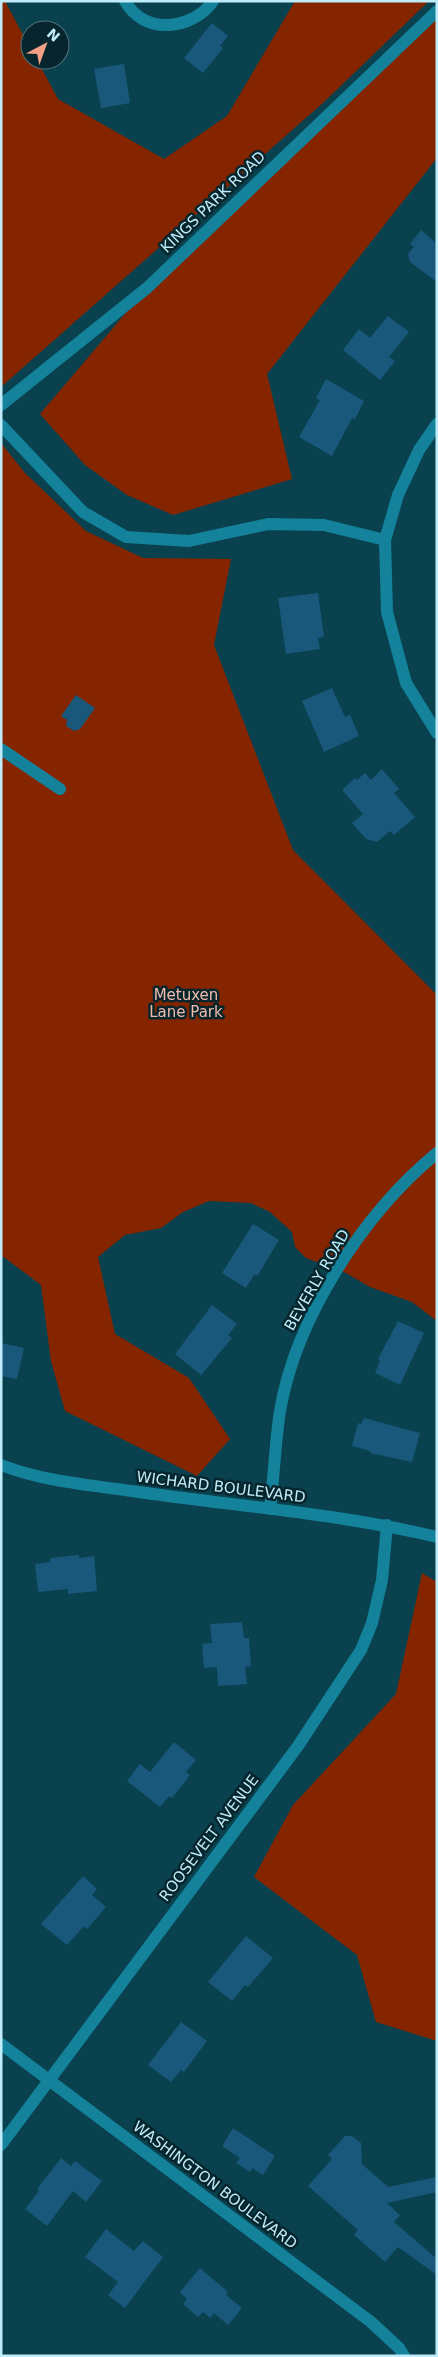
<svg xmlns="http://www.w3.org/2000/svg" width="438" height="2357" viewBox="0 0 438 2357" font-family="'DejaVu Sans',sans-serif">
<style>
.green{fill:#852500}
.building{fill:#19587b}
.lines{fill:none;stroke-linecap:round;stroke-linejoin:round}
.lane{stroke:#14829b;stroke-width:12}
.street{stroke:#14829b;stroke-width:12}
.secondary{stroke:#14829b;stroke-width:12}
.labels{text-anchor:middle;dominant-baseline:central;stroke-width:5;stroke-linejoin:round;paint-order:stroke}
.street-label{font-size:15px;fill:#c0ecf9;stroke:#06252d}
.park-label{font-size:15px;fill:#f2bcab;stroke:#06252d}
</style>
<rect width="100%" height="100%" fill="#09414e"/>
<!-- green -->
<path class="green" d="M 1,1 L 5,1 L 30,48 L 30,60 L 37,60 L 58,99 L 164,159 L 227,116 L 295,1 L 429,1 L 324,102 L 1,387 Z
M 437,11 L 437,158 L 267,374 L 292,479 L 173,515 L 127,495 L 85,465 L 40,414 L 147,288 Z
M 1,443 L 25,473 L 86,531 L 143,558 L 231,559 L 214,645 L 293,850 L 437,995 L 437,1321 L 412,1302 L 370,1287 L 346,1273 L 306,1258 L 295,1247 L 292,1232 L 270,1212 L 251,1203 L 209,1201 L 183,1212 L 161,1228 L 125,1235 L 98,1257 L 115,1334 L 189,1378 L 230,1439 L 197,1476 L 65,1411 L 51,1361 L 41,1285 L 1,1255 Z
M 422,1573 L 437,1582 L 437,2041 L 376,2022 L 357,1955 L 254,1877 L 293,1805 L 396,1694 Z"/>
<!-- building -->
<path class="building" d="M 212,23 L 228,36 L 220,46 L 223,48 L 203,73 L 184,58 Z
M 124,64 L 130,103 L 101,108 L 94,69 Z
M 421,230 L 437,244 L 437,282 L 410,262 L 408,254 L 414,247 L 410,244 Z
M 388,316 L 409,332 L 389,357 L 395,361 L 380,380 L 343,350 L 359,329 L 370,338 Z
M 326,379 L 364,401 L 355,419 L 352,418 L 332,456 L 299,437 L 320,400 L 316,398 Z
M 318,593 L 324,637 L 318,638 L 320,649 L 286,654 L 278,598 Z
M 332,688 L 345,717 L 350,715 L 359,736 L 324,752 L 302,701 Z
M 76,695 L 95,708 L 80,729 L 74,731 L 66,726 L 67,720 L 61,716 Z
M 382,769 L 399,789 L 394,793 L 415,817 L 394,835 L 390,831 L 377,842 L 366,839 L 352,823 L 363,814 L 342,790 L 355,778 L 357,780 L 365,773 L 371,780 Z
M 253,1224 L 279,1240 L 258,1275 L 254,1275 L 246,1288 L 222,1273 Z
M 212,1305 L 237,1324 L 228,1335 L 232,1338 L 201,1375 L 175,1354 Z
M 398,1321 L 424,1333 L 400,1385 L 375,1373 L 380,1361 L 378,1359 Z
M 1,1343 L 24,1348 L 17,1379 L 1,1376 Z
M 364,1418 L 420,1433 L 412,1462 L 370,1453 L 370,1451 L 352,1446 L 358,1423 L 361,1424 Z
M 79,1555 L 79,1558 L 94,1556 L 97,1591 L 68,1594 L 68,1589 L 38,1592 L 35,1564 L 50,1562 L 50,1558 Z
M 242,1622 L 244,1638 L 249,1638 L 251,1666 L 245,1667 L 247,1684 L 218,1686 L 217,1667 L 204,1668 L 202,1644 L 212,1643 L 210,1624 Z
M 174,1742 L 196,1760 L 186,1772 L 190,1775 L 172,1798 L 169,1796 L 160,1807 L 127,1781 L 140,1764 L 150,1772 Z
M 83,1876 L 97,1889 L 92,1895 L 106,1907 L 87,1929 L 84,1926 L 67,1945 L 41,1924 Z
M 246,1936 L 273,1958 L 248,1987 L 245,1985 L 232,2001 L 208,1982 Z
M 181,2022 L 207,2041 L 184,2072 L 181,2070 L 171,2082 L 148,2065 Z
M 233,2128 L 275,2156 L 263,2175 L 252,2168 L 250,2172 L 236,2163 L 240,2158 L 222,2146 Z
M 345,2136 L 352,2136 L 361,2143 L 362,2164 L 388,2187 L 437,2177 L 437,2192 L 387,2203 L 400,2215 L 394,2222 L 437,2259 L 437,2275 L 398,2247 L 385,2262 L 354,2235 L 358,2230 L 308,2186 L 332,2159 L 328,2155 Z
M 61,2158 L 71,2166 L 75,2161 L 102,2181 L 86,2202 L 73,2191 L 47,2226 L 25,2209 L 39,2191 L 37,2189 Z
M 106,2229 L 134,2251 L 143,2241 L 163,2257 L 125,2308 L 108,2295 L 118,2282 L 85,2257 Z
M 200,2268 L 228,2292 L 226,2295 L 242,2308 L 228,2325 L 214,2313 L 210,2318 L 203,2312 L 198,2317 L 183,2304 L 187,2299 L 180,2292 Z"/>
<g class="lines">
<!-- lane -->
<path class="lane" d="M 125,1 C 144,36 193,30 213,1"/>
<!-- street -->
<path class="street" d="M 437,424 L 419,450 L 398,495 L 385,540 L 387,612 L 406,683 L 437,733
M 1,425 L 83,512 L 126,537 L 189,541 L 268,524 L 324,525 L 385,540
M 1,749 L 60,789
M 1,1465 C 42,1481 88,1485 132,1491 C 233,1506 337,1513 437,1537
M 270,1509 C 274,1477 275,1443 280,1411 C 296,1317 364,1213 437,1153
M 1,2044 L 371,2322 L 399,2348 L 404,2356
M 1,2145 L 298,1746 L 361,1650 L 372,1623 L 382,1580 L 387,1525"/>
<!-- secondary -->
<path class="secondary" d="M 1,405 L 147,288 L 437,11"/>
</g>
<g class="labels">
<!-- street labels -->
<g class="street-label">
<text transform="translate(213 202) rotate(-44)">KINGS PARK ROAD</text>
<text transform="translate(317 1280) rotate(-60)">BEVERLY ROAD</text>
<text transform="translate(221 1487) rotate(7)">WICHARD BOULEVARD</text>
<text transform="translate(209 1838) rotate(-53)">ROOSEVELT AVENUE</text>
<text transform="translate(215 2185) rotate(37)">WASHINGTON BOULEVARD</text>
</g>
<!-- park labels -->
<g class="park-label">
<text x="186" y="995">Metuxen<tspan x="186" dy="17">Lane Park</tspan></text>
</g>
</g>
<!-- border -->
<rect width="438" height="2357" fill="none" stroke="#c0ecf9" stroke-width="5"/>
<!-- north arrow -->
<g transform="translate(45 45) rotate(41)"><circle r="24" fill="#06252d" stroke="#50757f"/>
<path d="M0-4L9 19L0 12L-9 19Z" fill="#f39f85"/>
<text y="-8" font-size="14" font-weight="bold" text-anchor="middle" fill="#c0ecf9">N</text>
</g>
</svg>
